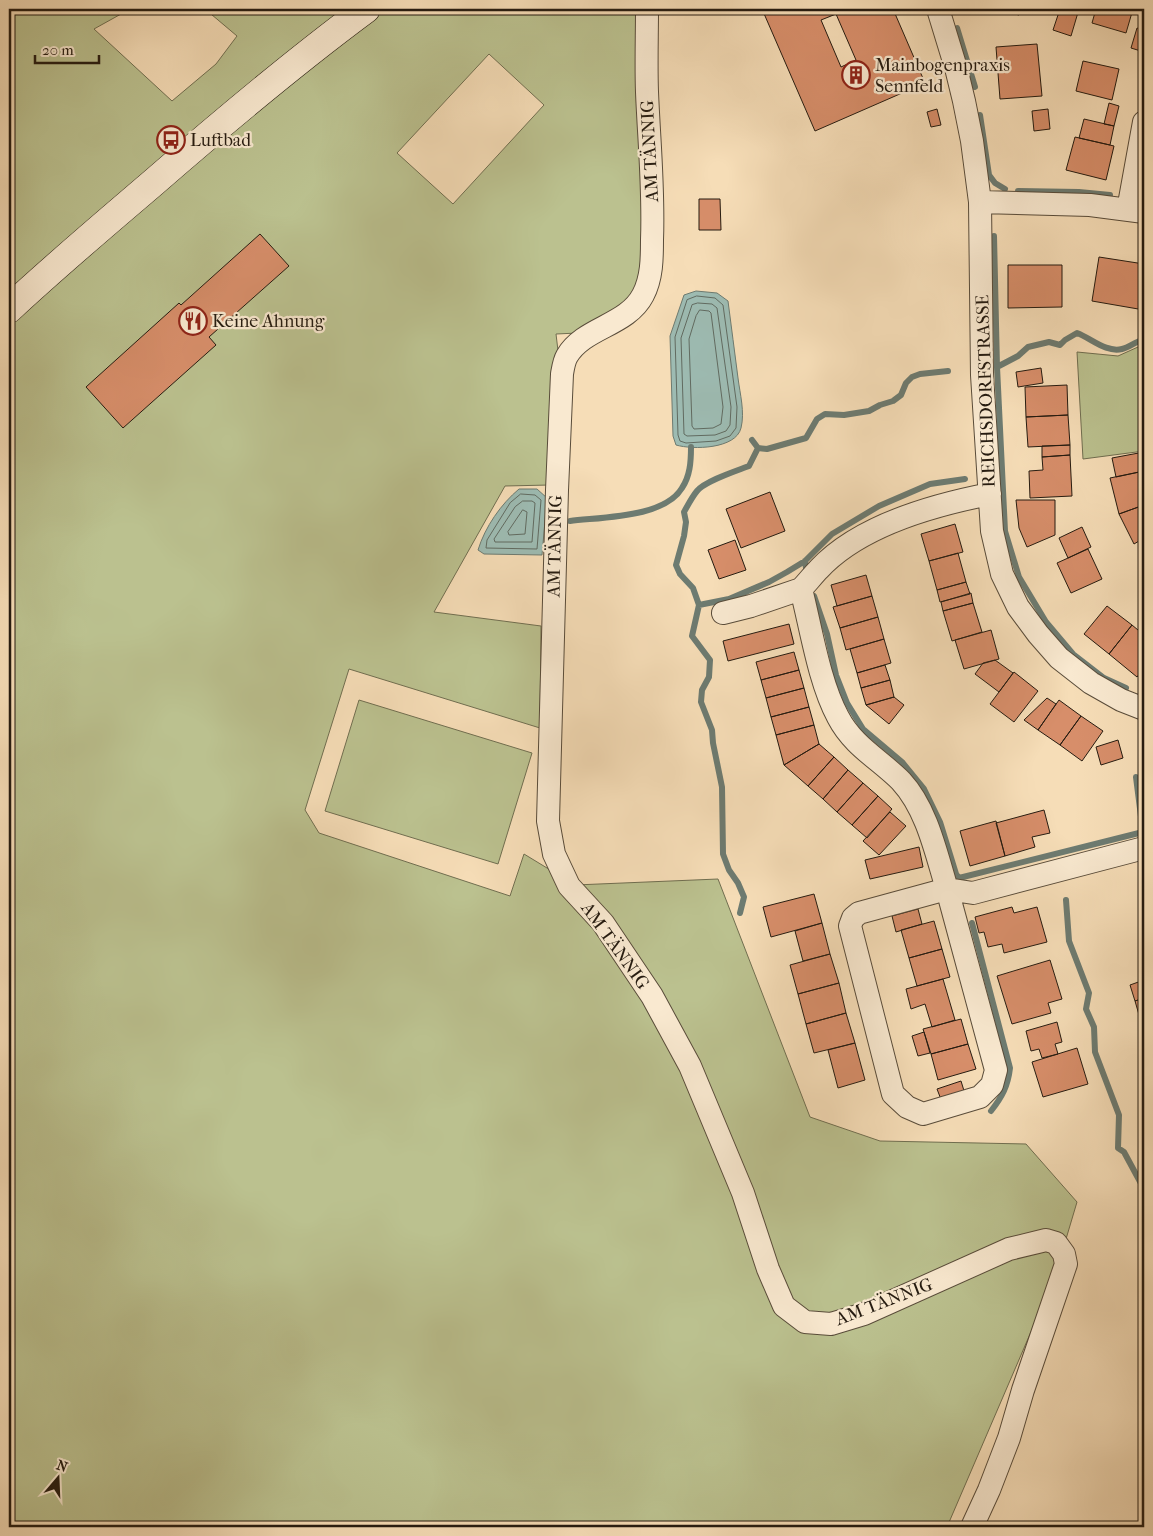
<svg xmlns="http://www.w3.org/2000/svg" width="1153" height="1536" viewBox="0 0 1153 1536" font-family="'IM FELL French Canon',serif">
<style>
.green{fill:#bbc18f;stroke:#706e50;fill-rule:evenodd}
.water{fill:#9dbbb2;stroke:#6d7b71}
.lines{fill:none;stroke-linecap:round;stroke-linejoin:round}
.shore{stroke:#616b61;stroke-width:1}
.stream{stroke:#6d7b71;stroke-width:6}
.building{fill:#d78e6a;stroke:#251b10;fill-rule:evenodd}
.minor-casing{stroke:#594c3a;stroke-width:24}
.secondary-casing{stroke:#251b10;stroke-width:29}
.minor{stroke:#f9e9d0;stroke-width:22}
.secondary{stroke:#f9e9d0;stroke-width:28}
.labels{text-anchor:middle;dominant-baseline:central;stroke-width:4.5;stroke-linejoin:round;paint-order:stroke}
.poi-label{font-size:18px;fill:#251b10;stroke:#f9e9d0;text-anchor:start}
.street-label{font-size:18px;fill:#251b10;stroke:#f9e9d0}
</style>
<rect width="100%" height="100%" fill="#f6ddb7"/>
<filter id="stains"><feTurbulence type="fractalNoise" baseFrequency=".004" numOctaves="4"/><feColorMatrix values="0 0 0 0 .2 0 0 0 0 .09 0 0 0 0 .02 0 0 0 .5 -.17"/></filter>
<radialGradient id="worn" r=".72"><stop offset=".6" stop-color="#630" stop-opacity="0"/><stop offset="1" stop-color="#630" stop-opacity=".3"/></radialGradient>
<!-- green -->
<path class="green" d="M 9,9 L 130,9 L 94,29 L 172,101 L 216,64 L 237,36 L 205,9 L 644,9 L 644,267 L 633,296 L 621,308 L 578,333 L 556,334 L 559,359 L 550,485 L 505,486 L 434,612 L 541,626 L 540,728 L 349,669 L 305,810 L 319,833 L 510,896 L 524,854 L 575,885 L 718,879 L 810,1117 L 880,1141 L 1026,1144 L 1077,1202 L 1055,1276 L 947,1527 L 9,1527 ZM 489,54 L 544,105 L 453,204 L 397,153 Z
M 1138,347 L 1144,347 L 1144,451 L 1083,459 L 1077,352 L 1118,356 Z
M 359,700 L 532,753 L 498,864 L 325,811 Z"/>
<!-- water -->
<path class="water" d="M 696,291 L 717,293 L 728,301 C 731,327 735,352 738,378 C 740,394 745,412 741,428 C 736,449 693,450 676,445 L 673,436 L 670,336 L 684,295 Z
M 519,489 L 537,489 L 547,498 L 542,555 L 484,554 L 478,550 C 485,527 501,504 519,489 Z"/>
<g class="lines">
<!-- shore -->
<path class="shore" d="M 697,296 L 715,298 L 723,305 L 737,407 L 736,428 L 730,436 L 716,441 L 686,443 L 680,441 L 678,435 L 675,337 L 687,300 Z
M 698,303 L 712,304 L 717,308 L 731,407 L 730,425 L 726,431 L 715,435 L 687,436 L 684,434 L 681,338 L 692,305 Z
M 700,310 L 709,311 L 711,313 L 723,407 L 721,424 L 713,428 L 694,429 L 692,426 L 689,339 L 696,316 Z
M 521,494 L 535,495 L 541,500 L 537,549 L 486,548 L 487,540 L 510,503 Z
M 523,501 L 532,501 L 535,503 L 532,542 L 495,542 L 494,539 L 515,507 Z
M 523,510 L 527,512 L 525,534 L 509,535 L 508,532 Z"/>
<!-- stream -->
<path class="stream" d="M 957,28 L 975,87
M 980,115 L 989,175 L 995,183 L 1005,189
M 1018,191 L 1079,192 L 1110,195
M 994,236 L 997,367 L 1005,531 L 1019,577 L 1046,622 L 1073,654 L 1104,678 L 1126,688
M 997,367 L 1018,356 L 1028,347 L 1049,342 L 1060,345 L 1065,340 L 1077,333 C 1091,338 1106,353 1122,349 C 1130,347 1136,341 1144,340
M 752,440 L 758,448
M 758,448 L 767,449 L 806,438 L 817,419 L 825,414 L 844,415 L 869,411 L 880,405 L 893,401 L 901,395 L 906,383 L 912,377 L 920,374 L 948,371
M 570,521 C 601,517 664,518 682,488 C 690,476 691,462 691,447
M 805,561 L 807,575
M 814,596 L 827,634 L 836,675 L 847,703 L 863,729 L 902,762 L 924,789 L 940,822 L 956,874 L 959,878 L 1143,832 L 1136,777
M 699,605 L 729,599 L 769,582 L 787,572 L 805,561 L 832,534 L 879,506 L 930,484 L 965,479
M 1066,900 L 1069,941 L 1089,993 L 1086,1009 L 1094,1027 L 1095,1052 L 1119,1115 L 1118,1148 L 1124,1152 L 1144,1189
M 740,913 L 744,897 L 738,883 L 729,870 L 723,854 L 722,787 L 713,743 L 712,730 L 701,702 L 702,690 L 709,677 L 710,660 L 692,636 L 699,605 L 693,588 L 680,574 L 676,565 L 684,536 L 686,522 L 684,512 C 688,505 692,497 697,491 C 705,481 736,471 749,466 L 758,448
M 972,923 L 1010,1068 C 1008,1086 1002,1097 991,1111"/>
</g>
<!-- building -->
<path class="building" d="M 762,9 L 893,9 L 925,83 L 815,131 ZM 836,14 L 856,60 L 841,67 L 821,20 Z
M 995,9 L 1020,9 L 1019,15 Z
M 1060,9 L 1079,9 L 1071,36 L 1053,30 Z
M 1096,9 L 1133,9 L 1126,33 L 1092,23 Z
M 1137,28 L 1144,30 L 1144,52 L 1131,48 Z
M 1037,44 L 1042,96 L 1000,99 L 996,47 Z
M 1083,61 L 1119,69 L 1112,100 L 1076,91 Z
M 1109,103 L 1119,106 L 1114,126 L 1104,124 Z
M 937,109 L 941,125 L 931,127 L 927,112 Z
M 1048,109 L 1050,129 L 1034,131 L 1032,111 Z
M 1084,119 L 1114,126 L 1110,145 L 1079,138 Z
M 1075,137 L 1114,146 L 1106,180 L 1066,170 Z
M 699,199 L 720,199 L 721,230 L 699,230 Z
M 260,234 L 289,266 L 209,337 L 216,345 L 123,428 L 86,387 L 179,303 L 181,305 Z
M 1099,257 L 1144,264 L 1144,310 L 1092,301 Z
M 1008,265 L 1062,265 L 1062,307 L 1008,308 Z
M 1041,368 L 1043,383 L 1018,387 L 1016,372 Z
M 1067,385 L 1068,415 L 1026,417 L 1025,387 Z
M 1068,415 L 1070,445 L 1028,447 L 1026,417 Z
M 1070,445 L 1070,455 L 1042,457 L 1042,446 Z
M 1144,452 L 1144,471 L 1116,477 L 1112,458 Z
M 1070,455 L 1072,496 L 1030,498 L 1029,471 L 1043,470 L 1042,457 Z
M 1144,471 L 1144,505 L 1119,514 L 1110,478 Z
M 770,492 L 785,531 L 741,548 L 726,509 Z
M 1016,500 L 1055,500 L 1055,535 L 1027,547 L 1019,528 Z
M 1144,505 L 1144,538 L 1134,544 L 1119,514 Z
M 955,524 L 963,552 L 929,561 L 921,534 Z
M 1082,527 L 1091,547 L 1068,558 L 1059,538 Z
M 735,540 L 746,570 L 719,579 L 708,550 Z
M 1088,549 L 1102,579 L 1071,593 L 1057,563 Z
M 958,553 L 966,582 L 937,590 L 929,561 Z
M 866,575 L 872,596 L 837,606 L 831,585 Z
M 966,582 L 970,594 L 940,602 L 937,590 Z
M 971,593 L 973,603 L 943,611 L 941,602 Z
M 872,596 L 878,617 L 840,628 L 833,607 Z
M 973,603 L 982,632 L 952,641 L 943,611 Z
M 1107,606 L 1132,625 L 1109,654 L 1084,634 Z
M 878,617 L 884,639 L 846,650 L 840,628 Z
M 789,624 L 794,644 L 728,661 L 723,641 Z
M 1132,625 L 1144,635 L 1144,668 L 1137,677 L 1109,654 Z
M 991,630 L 999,659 L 964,669 L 955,640 Z
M 884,639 L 891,663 L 857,673 L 850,649 Z
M 794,652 L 799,670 L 761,680 L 756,662 Z
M 995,660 L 1013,673 L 999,692 L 975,674 L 983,663 Z
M 885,665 L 890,680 L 861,688 L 857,673 Z
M 799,670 L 804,688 L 766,698 L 761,680 Z
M 1014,672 L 1038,691 L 1014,722 L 990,704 Z
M 890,680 L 894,697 L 866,705 L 861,688 Z
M 804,688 L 809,707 L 771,717 L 766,698 Z
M 894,697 L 904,705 L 889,724 L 866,705 Z
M 1047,698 L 1056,704 L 1038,730 L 1024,720 Z
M 1059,700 L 1081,716 L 1060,745 L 1038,730 Z
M 809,707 L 814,725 L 776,735 L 771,717 Z
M 1081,716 L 1103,731 L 1082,761 L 1060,745 Z
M 814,725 L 819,744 L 784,765 L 776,735 Z
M 1118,740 L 1123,758 L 1101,765 L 1096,747 Z
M 819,744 L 834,757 L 808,786 L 784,765 Z
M 834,757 L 848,770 L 823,799 L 808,786 Z
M 848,770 L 863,783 L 837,812 L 823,799 Z
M 863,783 L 878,796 L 852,825 L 837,812 Z
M 878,796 L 892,809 L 867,838 L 852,825 Z
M 1044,810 L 1050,833 L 1032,837 L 1035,847 L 1005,856 L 996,823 Z
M 890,812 L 906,826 L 879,855 L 863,841 Z
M 996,821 L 1005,856 L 970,866 L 960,831 Z
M 919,847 L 923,867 L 870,879 L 865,860 Z
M 814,894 L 822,923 L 771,937 L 763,907 Z
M 1012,907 L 1014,913 L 1037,907 L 1047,942 L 1004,953 L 1002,944 L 988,947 L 984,932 L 979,933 L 975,917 Z
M 918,909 L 922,924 L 896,932 L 892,916 Z
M 934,921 L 942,949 L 909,958 L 901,930 Z
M 822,923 L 830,954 L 803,961 L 795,931 Z
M 942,949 L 950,977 L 917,986 L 909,958 Z
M 830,954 L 839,983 L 798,994 L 790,965 Z
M 1050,960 L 1062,999 L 1048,1003 L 1051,1013 L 1012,1024 L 997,976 Z
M 943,979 L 955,1020 L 932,1027 L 925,1004 L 911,1009 L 906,989 Z
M 1144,980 L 1144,998 L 1135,1001 L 1130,985 Z
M 839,983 L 846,1013 L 806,1024 L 798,994 Z
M 1144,998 L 1144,1032 L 1135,1001 Z
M 846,1013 L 855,1043 L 814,1053 L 806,1024 Z
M 961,1019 L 968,1044 L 931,1054 L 923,1029 Z
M 1057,1022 L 1062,1042 L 1055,1044 L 1058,1054 L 1042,1058 L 1039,1049 L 1031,1051 L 1026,1031 Z
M 924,1032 L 930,1053 L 918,1056 L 912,1036 Z
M 855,1043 L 865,1080 L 838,1088 L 828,1050 Z
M 968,1044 L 976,1069 L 938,1080 L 931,1054 Z
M 1077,1048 L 1088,1084 L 1043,1097 L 1032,1062 Z
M 961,1081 L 965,1094 L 942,1102 L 937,1089 Z"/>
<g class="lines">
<defs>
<path id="minor" d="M 647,9 C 647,36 646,64 647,92 C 649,141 654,190 652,240 C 652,258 652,278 643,295 C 627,326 584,327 567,356 C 564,361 563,368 562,374 L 557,490 L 548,821 L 554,854 L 569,886 L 603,923 L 652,996 L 690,1066 L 743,1193 L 768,1269 L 784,1306 L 805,1322 L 831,1324 L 864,1314 L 1009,1249 L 1046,1240 L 1056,1243 L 1064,1254 L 1066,1264 L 1023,1390 L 1009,1438 L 989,1490 L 972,1527
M 938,9 L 956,68 L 964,101 L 972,141 L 980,202 L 982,375 L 992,531 L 1002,574 L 1018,607 L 1038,634 L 1059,658 L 1091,683 L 1121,700 L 1144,709
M 980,202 L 1090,205 L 1144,212
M 1128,210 L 1144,122
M 990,494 C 933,505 860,525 819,569 C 813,575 807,583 801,589 C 811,628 819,682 838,717 C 853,746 879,759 901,781 C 927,809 936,853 947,889 L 973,893 L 1144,848
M 723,613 L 751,606 L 801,589
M 947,889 L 996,1070 L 992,1085 L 980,1097 L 923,1114 L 907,1107 L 893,1094 L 850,926 L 853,918 L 859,913 Z"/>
<path id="secondary" d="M 9,309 C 56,265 105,224 154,182 C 223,122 293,63 366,9"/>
</defs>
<!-- minor casing -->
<use href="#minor" class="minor-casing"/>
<!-- secondary casing -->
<use href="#secondary" class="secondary-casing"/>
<!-- minor -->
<use href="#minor" class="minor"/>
<!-- secondary -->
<use href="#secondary" class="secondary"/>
</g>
<!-- icons -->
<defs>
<symbol id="building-ring" viewBox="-11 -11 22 22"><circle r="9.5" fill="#f9e9d0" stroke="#8f2418" stroke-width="1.5"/><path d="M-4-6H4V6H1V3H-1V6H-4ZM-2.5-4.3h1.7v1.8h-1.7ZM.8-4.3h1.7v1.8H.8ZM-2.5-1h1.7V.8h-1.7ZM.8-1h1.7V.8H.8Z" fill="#8f2418"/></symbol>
<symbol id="bus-ring" viewBox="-11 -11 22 22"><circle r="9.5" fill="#f9e9d0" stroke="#8f2418" stroke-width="1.5"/><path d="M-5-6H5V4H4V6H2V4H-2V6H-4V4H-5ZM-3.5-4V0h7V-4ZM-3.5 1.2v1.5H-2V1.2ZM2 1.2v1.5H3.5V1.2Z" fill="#8f2418"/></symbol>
<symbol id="restaurant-ring" viewBox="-11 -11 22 22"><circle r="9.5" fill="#f9e9d0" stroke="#8f2418" stroke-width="1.5"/><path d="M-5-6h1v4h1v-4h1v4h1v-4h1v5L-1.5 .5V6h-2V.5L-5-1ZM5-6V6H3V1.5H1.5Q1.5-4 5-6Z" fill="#8f2418"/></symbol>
</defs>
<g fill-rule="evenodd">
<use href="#building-ring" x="840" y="59" width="32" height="32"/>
<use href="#bus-ring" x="155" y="124" width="32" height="32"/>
<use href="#restaurant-ring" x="177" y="305" width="32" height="32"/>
</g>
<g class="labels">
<!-- poi labels -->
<g class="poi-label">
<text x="875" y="65">Mainbogenpraxis<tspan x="875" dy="21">Sennfeld</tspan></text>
<text x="190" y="140">Luftbad</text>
<text x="212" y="321">Keine Ahnung</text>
</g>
<!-- street labels -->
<g class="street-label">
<text transform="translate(650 151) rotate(-93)">AM TÄNNIG</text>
<text transform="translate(986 391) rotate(-92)">REICHSDORFSTRASSE</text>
<text transform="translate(555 546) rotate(-89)">AM TÄNNIG</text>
<text transform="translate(615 946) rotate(54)">AM TÄNNIG</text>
<text transform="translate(884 1302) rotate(-21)">AM TÄNNIG</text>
</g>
</g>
<!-- margin -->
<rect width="1153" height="1536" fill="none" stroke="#f6ddb7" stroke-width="30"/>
<rect x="10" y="10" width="1133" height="1516" fill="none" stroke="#251b10" stroke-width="2.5"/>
<rect x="15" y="15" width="1123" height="1506" fill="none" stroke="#251b10"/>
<!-- north arrow -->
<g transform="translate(58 1478) rotate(19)" stroke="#f9e9d0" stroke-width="4" paint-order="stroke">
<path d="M0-4L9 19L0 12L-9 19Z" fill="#251b10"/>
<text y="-8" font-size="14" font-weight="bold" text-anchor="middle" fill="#251b10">N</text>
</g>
<!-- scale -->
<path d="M35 55v8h64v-8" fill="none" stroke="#251b10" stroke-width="2.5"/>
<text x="42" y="55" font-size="15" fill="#251b10" stroke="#f9e9d0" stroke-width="4" paint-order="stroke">20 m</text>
<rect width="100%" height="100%" filter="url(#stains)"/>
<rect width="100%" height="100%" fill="url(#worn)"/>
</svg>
